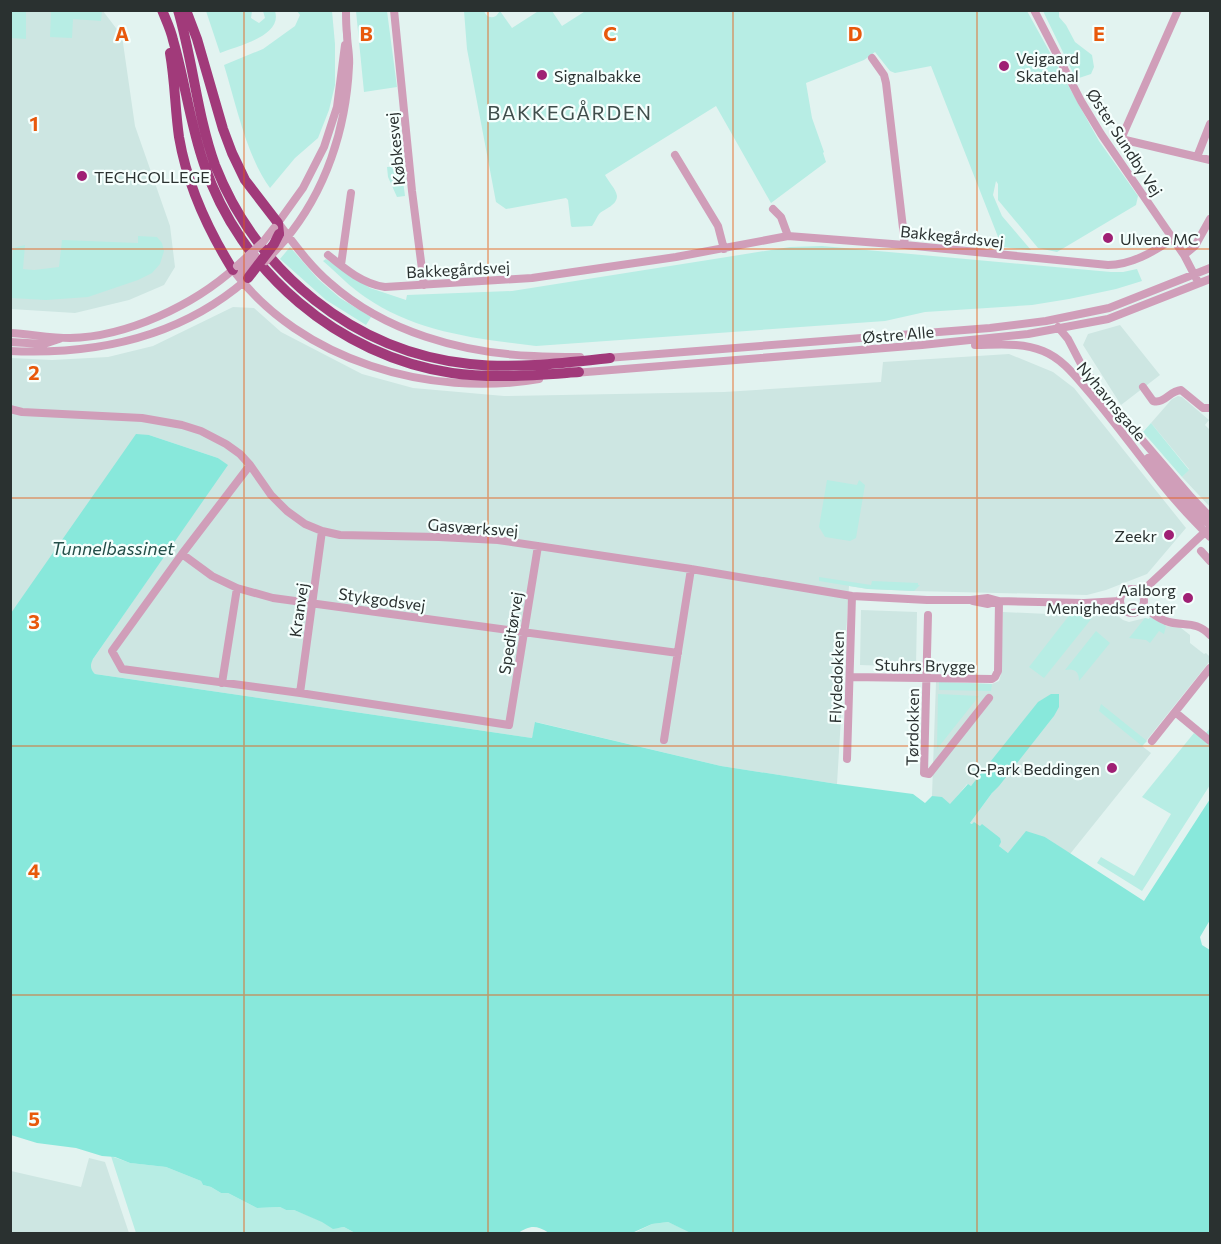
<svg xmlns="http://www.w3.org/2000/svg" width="1221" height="1244" viewBox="0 0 1221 1244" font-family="Commissioner,sans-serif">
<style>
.built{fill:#cde6e2}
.green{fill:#b7ede4}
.water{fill:#88e8db}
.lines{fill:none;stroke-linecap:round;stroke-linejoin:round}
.minor{stroke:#d09eb9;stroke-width:8}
.highway{stroke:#a13a7a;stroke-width:10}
.minor-bridge{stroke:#d09eb9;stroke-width:8}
.highway-bridge{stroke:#a13a7a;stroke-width:10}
.grid{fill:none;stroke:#e8590c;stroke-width:1.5;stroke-opacity:0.55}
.poi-dot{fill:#9f2074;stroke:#f5fffd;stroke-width:2}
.labels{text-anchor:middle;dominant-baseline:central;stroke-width:4.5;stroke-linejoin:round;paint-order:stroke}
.poi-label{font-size:16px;fill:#2a3130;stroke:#f5fffd;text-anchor:start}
.street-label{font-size:16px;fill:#2a3130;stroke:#f5fffd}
.water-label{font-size:18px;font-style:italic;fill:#244f49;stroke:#f5fffd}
.quarter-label{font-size:20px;letter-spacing:1.5px;fill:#404e4c;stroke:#f5fffd}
.grid-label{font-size:20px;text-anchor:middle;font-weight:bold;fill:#e8590c;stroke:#f5fffd;stroke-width:4.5;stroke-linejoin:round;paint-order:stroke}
</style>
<rect width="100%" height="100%" fill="#e2f3f0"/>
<!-- built -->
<path class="built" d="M 10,11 L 103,11 L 122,36 L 135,126 L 170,226 L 175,267 L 164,285 L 129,300 L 75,313 L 11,309 Z
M 233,307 L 254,308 L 281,332 L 362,374 L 413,388 L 504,396 L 724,392 L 881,382 L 883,362 L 1009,354 L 1053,372 L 1074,388 L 1186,528 L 1147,574 L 1106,590 L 1087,595 L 914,591 L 868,589 L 849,586 L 837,784 L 721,766 L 536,722 L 532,738 L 95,674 L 91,670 L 90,664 L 93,659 L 227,465 L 218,458 L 149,435 L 11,613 L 11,358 L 52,360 L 108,357 L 153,346 Z
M 1120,325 L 1160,375 L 1121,405 L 1083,345 L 1088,334 Z
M 1178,396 L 1182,397 L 1209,420 L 1205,425 L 1210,430 L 1210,507 L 1182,477 L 1189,469 L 1151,423 L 1172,399 Z
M 861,610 L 917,612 L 916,667 L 860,665 Z
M 1003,612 L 1070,615 L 1071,613 L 1114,613 L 1123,620 L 1129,622 L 1145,618 L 1149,619 L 1150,617 L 1166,626 L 1181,628 L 1190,635 L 1190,643 L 1204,654 L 1206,653 L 1210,657 L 1210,661 L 1142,746 L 1151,753 L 1070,854 L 1045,837 L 1008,853 L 999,846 L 980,826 L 970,823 L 992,793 L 1054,716 L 971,786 L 967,784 L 950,805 L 932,796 L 936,682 L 992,684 L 999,681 L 1001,674 Z
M 89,1158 L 105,1162 L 129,1233 L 11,1233 L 11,1171 L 81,1187 Z"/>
<!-- green -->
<path class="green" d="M 540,10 L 552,11 L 562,26 L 587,10 L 1027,11 L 1099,141 L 1138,196 L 1136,205 L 1057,252 L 1038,248 L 998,200 L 998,184 L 996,181 L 993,195 L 1002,216 L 1031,250 L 1002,247 L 931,66 L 895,73 L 890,71 L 875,52 L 864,60 L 806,83 L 812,118 L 824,152 L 823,153 L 826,162 L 771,203 L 716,106 L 605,175 C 608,181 616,189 617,196 C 617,205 605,209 600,213 C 597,216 595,222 592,226 L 572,227 L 571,226 L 568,200 L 566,198 L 506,209 L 496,202 L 467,49 L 464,11 L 484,11 C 486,16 490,19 496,16 L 500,11 L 512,28 Z
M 10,11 L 26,11 L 26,39 L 11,38 Z
M 51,11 L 102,11 L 101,21 L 73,19 L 72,38 L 50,37 Z
M 206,11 L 252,11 L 251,18 L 259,23 L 265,18 L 263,11 L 275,11 C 283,36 237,46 220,53 Z
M 297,11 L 332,11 L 335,44 L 335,85 L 329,110 L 318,138 L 295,158 L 270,188 C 246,155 236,104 224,65 L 263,49 L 295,26 L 300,15 Z
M 356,11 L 387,11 L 397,87 L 364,92 Z
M 1043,11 L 1059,11 L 1059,17 L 1066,25 L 1075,42 L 1092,55 L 1094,67 L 1091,74 L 1076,79 Z
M 401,166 L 405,196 L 397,197 L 388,177 L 387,167 Z
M 138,236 L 157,237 L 162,243 L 164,251 L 160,264 L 152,273 L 138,280 L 88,297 L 46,300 L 11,298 L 10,263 L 12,263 L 13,248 L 25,245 L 23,269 L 34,270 L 59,267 L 62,240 L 138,243 Z
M 822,246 L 1111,272 L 1123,272 L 1137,269 L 1142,281 L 1116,289 L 1069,299 L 1032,305 L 925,312 L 885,321 L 536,346 C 477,339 415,332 365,297 C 350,287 337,273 323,261 L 326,259 L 370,288 L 406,300 L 407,295 L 512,291 L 790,247 Z
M 290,247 L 318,279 L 340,298 L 371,317 L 366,325 L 326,300 L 280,259 Z
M 1151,423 L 1189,470 L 1182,477 L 1143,432 Z
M 827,480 L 857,485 L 859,480 L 865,485 L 856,538 L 850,541 L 825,537 L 819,527 Z
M 819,577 L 871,585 L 872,581 L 918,583 L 918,585 L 920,585 L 914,591 L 868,589 L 819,581 Z
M 1071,613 L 1096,613 L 1044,678 L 1029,667 Z
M 1150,617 L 1166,626 L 1164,634 L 1159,631 L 1150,643 L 1146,640 L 1129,638 L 1145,618 L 1149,619 Z
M 1096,631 L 1110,643 L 1079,681 C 1079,671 1074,668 1065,670 Z
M 939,682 L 992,684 L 991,691 L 939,690 Z
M 938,694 L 979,696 L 937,749 Z
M 1101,704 L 1147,741 L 1142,746 L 1099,711 Z
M 1210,728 L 1210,785 L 1142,891 L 1097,863 L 1101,857 L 1134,876 L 1171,814 L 1142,797 L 1194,733 L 1202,738 Z
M 111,1156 L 130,1163 L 166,1167 L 201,1181 L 203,1185 L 211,1187 L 221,1193 L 228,1193 L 257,1208 L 280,1207 L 286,1210 L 294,1210 L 339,1228 L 344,1227 L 355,1233 L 136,1233 Z
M 668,1222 L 693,1233 L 632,1234 L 652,1224 Z"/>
<!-- water -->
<path class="water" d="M 136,434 L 149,435 L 218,458 L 228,465 L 93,659 C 90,665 90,669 95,674 L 532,738 L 535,722 L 721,766 L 837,784 L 913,794 L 925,803 L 932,796 L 942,797 L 950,804 L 968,784 L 971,786 L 1038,702 L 1051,694 L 1059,694 L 1059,707 L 1054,716 L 999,786 L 992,793 L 970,823 L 972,824 L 974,822 L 980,826 L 982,824 L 1000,838 L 1001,842 L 999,846 L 1008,853 L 1026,831 L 1045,837 L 1144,901 L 1210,799 L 1210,920 L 1200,937 L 1202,945 L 1210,950 L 1210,1233 L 693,1234 L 668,1222 L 652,1224 L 632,1233 L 549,1233 C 536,1225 530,1225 517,1234 L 355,1233 L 344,1227 L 333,1229 L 322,1222 L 294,1210 L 286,1210 L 280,1207 L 257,1208 L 228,1193 L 221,1193 L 211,1187 L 203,1185 L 201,1181 L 166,1167 L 130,1163 L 115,1157 L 102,1156 L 76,1148 L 37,1143 L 11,1135 L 11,613 Z"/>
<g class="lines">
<!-- minor -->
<path class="minor" d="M 394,10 L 412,191 L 424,285
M 1034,10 L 1081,101 L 1101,134 L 1184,255 L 1197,280
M 1178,10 L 1121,139 L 1210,160
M 872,58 L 884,75 L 886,83 L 905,245
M 675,155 L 718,226 L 724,249
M 1197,157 L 1210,124
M 773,209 L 781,217 L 788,236
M 279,224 C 295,245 310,266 330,283 C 385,332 462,353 534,356 C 549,357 565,357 580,357
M 275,227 L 303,188 L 324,147 L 337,107 L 345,45
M 285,240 C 326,191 346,129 349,66 C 350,55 347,44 347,34 C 346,26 346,18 346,10
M 328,255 C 345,269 363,284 385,287 L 532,278 L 676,257 L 788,236 L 905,245 L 1108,265 C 1131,265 1153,252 1173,239
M 1184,255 L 1195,246 L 1210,219
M 341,265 L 351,193
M 233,270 C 301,361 430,398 539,379
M 1058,327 L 1068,339 L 1081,364 L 1101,392 L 1191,497 L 1210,517
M 10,333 C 30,334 50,338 70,338 C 127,337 194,305 236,267
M 10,342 L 44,344 L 59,339
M 975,345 C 997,345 1021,342 1043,351 C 1063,359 1076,377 1090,393 C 1115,422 1137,453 1161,483 C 1176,502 1193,520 1210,537
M 10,351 C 96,355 180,337 246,280
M 607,358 L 990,328 L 1046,321 L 1109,308 L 1210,268
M 574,373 L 922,345 L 1028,334 L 1108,319 L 1210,279
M 1143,387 L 1153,401 C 1165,404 1169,391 1181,390 L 1203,408 L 1210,408
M 10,409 L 22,412 L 142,418 L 182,425 L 201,431 L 226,444 L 240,454 L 250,465 L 271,495 L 287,511 L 305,524 L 322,531 L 340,535 L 439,537 L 498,540 L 691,569 L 852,596 L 927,600 L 971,600 L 988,598 L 999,601
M 1148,458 L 1199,516 L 1210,525
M 250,465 L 182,554 L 112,651 L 122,669 L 300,693 L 509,725 L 538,546
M 1201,551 L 1210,561
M 182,554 L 212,576 L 237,588 L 273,598 L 678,653
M1120 601a12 12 0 1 1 24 0a12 12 0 1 1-24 0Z
M 1141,592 C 1163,573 1183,552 1205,532 L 1209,530
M 973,601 L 988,604 L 999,601 L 1084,603 L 1120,601
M 1143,607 C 1151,612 1159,620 1169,622 C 1185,626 1197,621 1210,635
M 928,615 L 924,773 L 929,774 L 989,698
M 850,677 L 992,679 L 995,677 L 998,671 L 999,601
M 222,683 L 237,588
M 300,693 L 322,531
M 1175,712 L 1210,741
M 664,740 L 691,569
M 1152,741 L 1210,668
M 847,759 L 852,596"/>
<!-- highway -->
<path class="highway" d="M 162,10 C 166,20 171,30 173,40 C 185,81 190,124 204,164 C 240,272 339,356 452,373 C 494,379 536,375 579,372
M 178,10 C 193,61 197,115 215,165 C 257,272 354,352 470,364 C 516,369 564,363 610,358
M 186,10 L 197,39 L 223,129 L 232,153 L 245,180 L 278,223 L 279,234
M 170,53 C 175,81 175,109 179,137 C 187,184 208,230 233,270"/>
<!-- minor-bridge -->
<path class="minor-bridge" d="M 266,261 L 284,241
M 237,266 L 263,242 L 274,228
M 242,272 L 255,255"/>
<!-- highway-bridge -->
<path class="highway-bridge" d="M 248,278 L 274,244 L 279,234"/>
</g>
<!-- grid -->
<path class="grid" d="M 244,10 L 244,1234M 488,10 L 488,1234M 733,10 L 733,1234M 977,10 L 977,1234M 10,249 L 1210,249M 10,498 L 1210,498M 10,746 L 1210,746M 10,995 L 1210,995"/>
<!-- markers -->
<g class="poi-dot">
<circle cx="1004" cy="66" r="6"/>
<circle cx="542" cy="75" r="6"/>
<circle cx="82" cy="176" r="6"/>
<circle cx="1108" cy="238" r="6"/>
<circle cx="1169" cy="535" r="6"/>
<circle cx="1188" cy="598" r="6"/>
<circle cx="1112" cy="768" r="6"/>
</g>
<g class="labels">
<!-- poi labels -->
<g class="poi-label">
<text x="1016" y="57">Vejgaard<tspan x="1016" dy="18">Skatehal</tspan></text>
<text x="554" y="75">Signalbakke</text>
<text x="94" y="176">TECHCOLLEGE</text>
<text x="1120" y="238">Ulvene MC</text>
<text x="1157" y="535" text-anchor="end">Zeekr</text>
<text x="1176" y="589" text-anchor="end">Aalborg<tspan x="1176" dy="18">MenighedsCenter</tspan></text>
<text x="1100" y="768" text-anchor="end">Q-Park Beddingen</text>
</g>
<!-- street labels -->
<g class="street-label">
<text transform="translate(1125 142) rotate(57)">Øster Sundby Vej</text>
<text transform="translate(395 149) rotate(-96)">Købkesvej</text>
<text transform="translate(952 236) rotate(6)">Bakkegårdsvej</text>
<text transform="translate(458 269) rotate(-3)">Bakkegårdsvej</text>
<text transform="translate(898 334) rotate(-5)">Østre Alle</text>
<text transform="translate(1112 401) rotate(50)">Nyhavnsgade</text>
<text transform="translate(473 527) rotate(4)">Gasværksvej</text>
<text transform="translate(382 599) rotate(8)">Stykgodsvej</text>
<text transform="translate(298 610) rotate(-82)">Kranvej</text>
<text transform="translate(510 633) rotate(-81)">Speditørvej</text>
<text transform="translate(925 665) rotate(1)">Stuhrs Brygge</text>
<text transform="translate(836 677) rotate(-88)">Flydedokken</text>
<text transform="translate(912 727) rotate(-89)">Tørdokken</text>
</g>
<!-- water labels -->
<g class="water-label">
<text x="113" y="548">Tunnelbassinet</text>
</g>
<!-- quarter labels -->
<g class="quarter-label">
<text x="570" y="112">BAKKEGÅRDEN</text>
</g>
</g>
<g class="grid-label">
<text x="122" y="41">A</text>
<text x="366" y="41">B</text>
<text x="610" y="41">C</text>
<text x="855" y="41">D</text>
<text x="1099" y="41">E</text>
<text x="34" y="131">1</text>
<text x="34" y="380">2</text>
<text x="34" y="629">3</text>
<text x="34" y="878">4</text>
<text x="34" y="1126">5</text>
</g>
<!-- border -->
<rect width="1221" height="1244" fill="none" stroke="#2a3130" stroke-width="24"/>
</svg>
